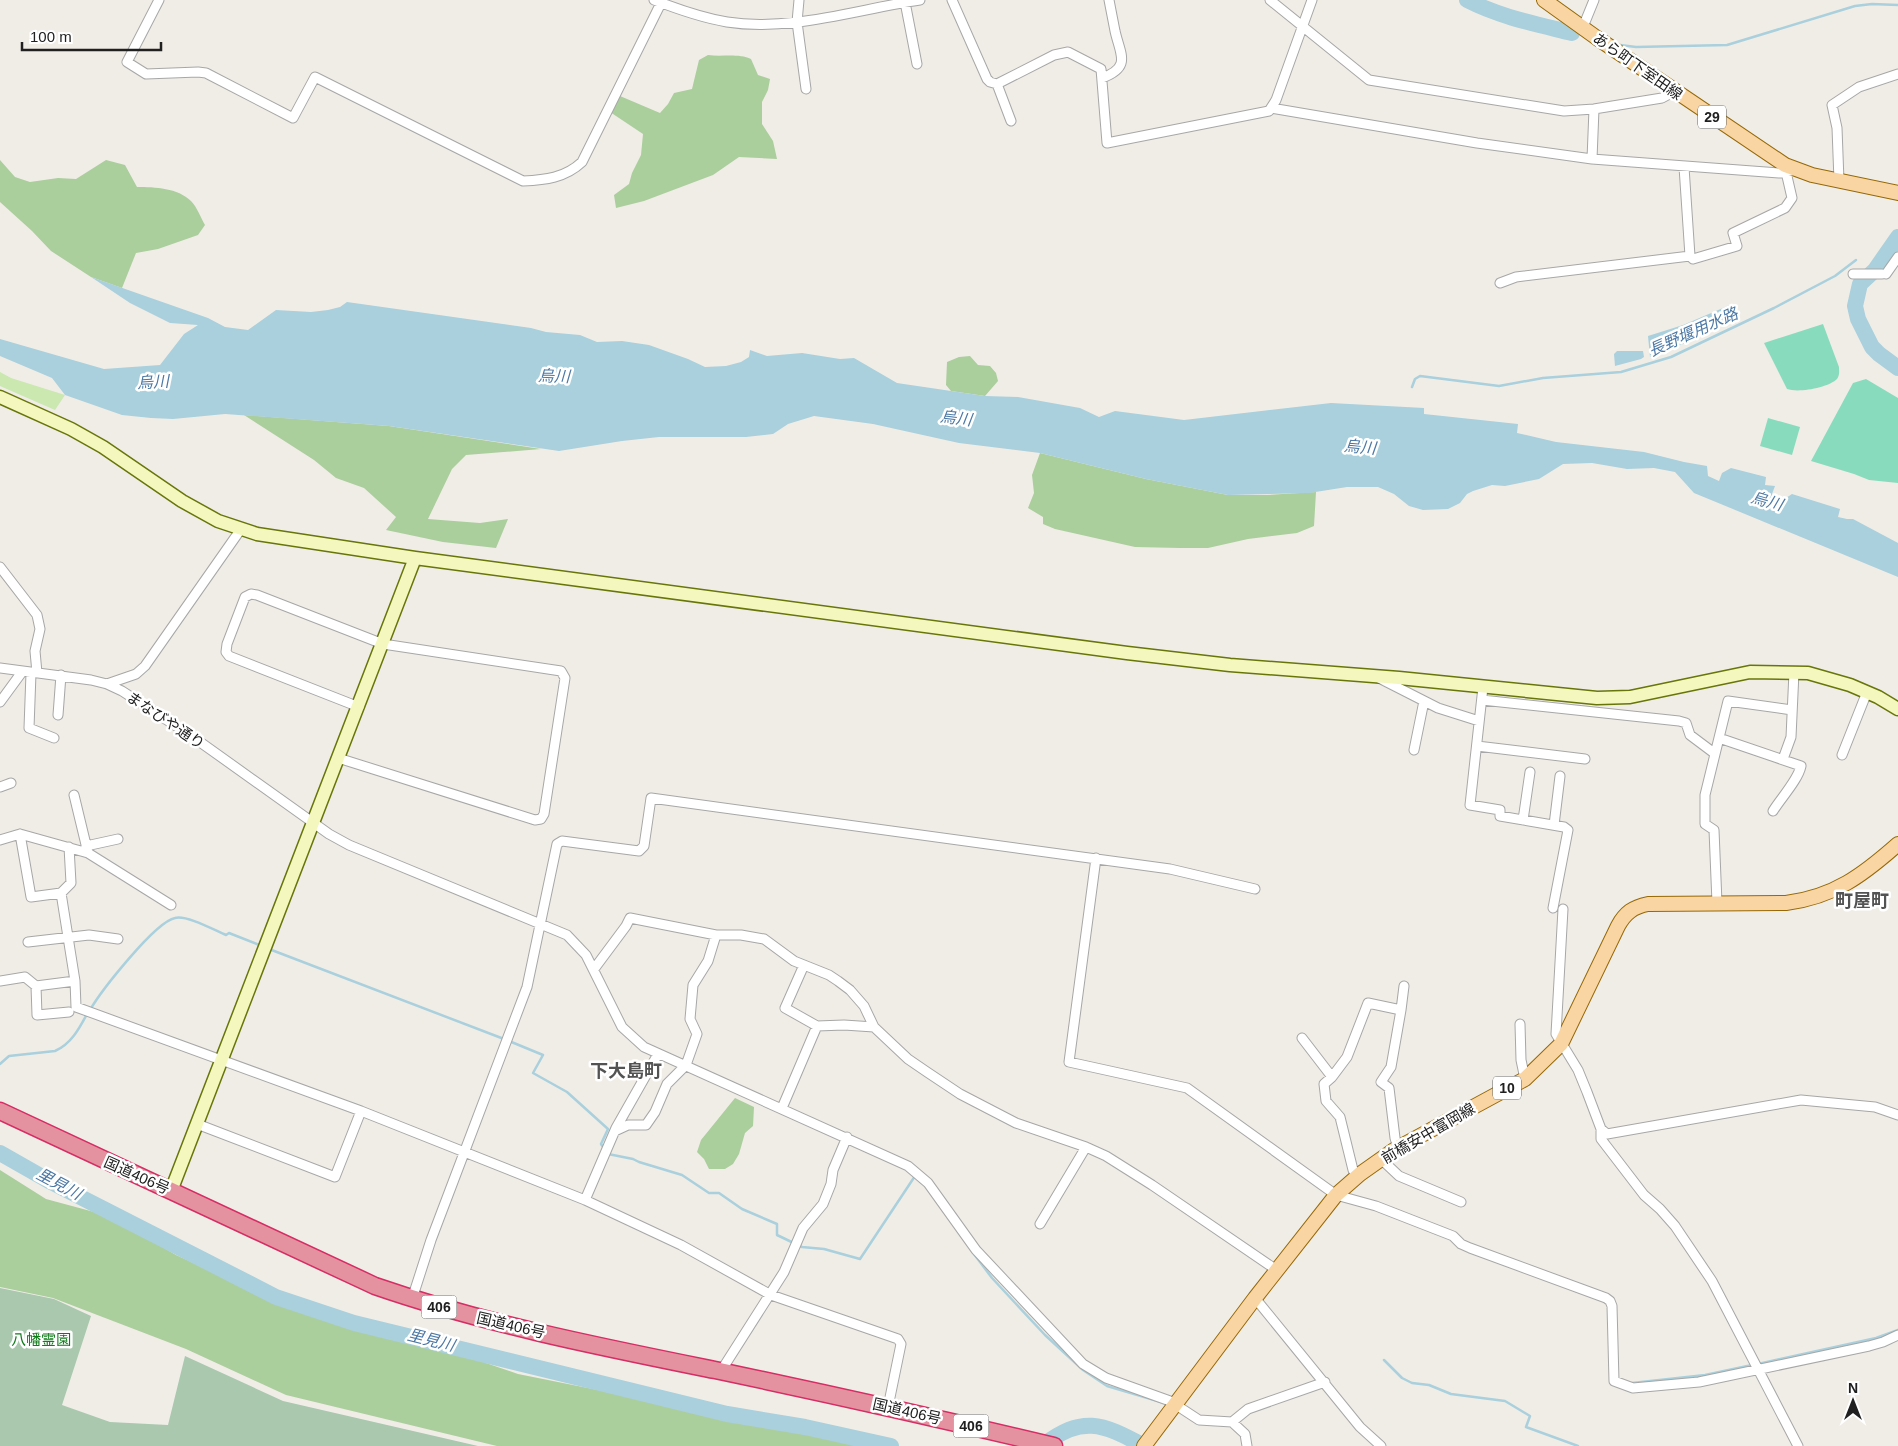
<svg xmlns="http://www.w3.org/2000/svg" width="1898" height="1446" viewBox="0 0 1898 1446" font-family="Helvetica,'Noto Sans JP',sans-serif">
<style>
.grass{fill:#cae8af}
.forest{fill:#abce9d}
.cemetery{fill:#a9c8ae}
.pitch{fill:#88dcbd}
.water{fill:#a9d0dc}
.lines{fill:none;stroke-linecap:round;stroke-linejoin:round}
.stream{stroke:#a9d0dc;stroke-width:2.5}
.river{stroke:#a9d0dc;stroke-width:16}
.street-casing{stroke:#a7a7a7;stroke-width:11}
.secondary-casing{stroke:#687509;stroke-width:15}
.primary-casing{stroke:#966806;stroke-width:16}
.highway-casing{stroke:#d52d64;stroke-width:19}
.street{stroke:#fff;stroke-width:9}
.secondary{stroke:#f4f7be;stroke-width:12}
.primary{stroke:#f9d5a3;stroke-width:14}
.highway{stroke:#e492a0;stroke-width:16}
.labels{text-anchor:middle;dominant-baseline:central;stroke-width:5;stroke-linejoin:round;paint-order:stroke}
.shield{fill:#fff;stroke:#636363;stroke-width:1}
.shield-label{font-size:14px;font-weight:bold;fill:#202020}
.street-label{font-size:15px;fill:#202020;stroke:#fff}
.park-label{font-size:15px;fill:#107c1a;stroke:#fff}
.water-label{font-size:16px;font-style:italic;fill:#4c78a5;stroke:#fff}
.quarter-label{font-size:18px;font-weight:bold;fill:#535353;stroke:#fff}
</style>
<rect width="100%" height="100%" fill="#f0ede7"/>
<!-- grass -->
<path class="grass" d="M 0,372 L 11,378 L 65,395 L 55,410 L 0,386 Z"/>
<!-- forest -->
<path class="forest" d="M 708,55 C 722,57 739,53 751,59 L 758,75 L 770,79 L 768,90 L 762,102 L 762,124 L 773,141 L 777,159 L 739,157 L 713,175 L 644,201 L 616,208 L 614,195 L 629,184 L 632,173 L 641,155 L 643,134 L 610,112 L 620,96 L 660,113 L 668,104 L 674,93 L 692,89 L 699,60 Z
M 0,160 L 15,177 L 30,182 L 58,178 L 76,179 L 106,160 L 125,165 L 137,187 C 155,187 178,188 191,201 C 197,207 201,218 205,225 L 198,235 L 158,249 L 136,253 L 122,288 L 91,277 L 51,251 L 32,231 L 0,202 Z
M 970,356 L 978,365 L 990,366 L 996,373 L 998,381 L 985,396 L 951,391 L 946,385 L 947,362 L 959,357 Z
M 244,415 L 389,426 L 541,449 L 466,455 L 452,469 L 428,519 L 480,523 L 508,519 L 496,548 L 443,542 L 386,530 L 396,517 L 364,488 L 336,478 L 314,460 Z
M 1040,453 L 1146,479 L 1228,495 L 1267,495 L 1316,492 L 1314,526 L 1297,533 L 1248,539 L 1208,548 L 1180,548 L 1135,547 L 1055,529 L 1043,524 L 1043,517 L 1028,508 L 1034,493 L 1032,475 Z
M 735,1098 L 754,1107 L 753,1126 L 745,1133 L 739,1154 L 733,1164 L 725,1169 L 709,1169 L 704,1159 L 697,1152 L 701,1140 Z
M 0,1170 L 46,1199 L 109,1216 L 176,1255 L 271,1298 L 317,1312 L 365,1329 L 410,1337 L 518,1374 L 663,1403 L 768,1419 L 868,1446 L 497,1446 L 286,1395 L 186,1349 L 53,1298 L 0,1287 Z"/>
<!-- cemetery -->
<path class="cemetery" d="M 0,1288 L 54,1299 L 91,1316 L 62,1405 L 110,1422 L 168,1425 L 185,1356 L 283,1401 L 478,1446 L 0,1446 Z"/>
<!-- pitch -->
<path class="pitch" d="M 1823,324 L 1839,367 C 1839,371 1840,375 1837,379 C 1828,388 1798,393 1787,389 L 1764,343 Z
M 1866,379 L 1898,398 L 1898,483 L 1869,480 L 1854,474 L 1811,461 L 1853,383 Z
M 1768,418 L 1800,427 L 1792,455 L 1760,446 Z"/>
<!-- water -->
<path class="water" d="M 91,277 L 208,318 L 225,327 L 248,330 L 276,310 L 311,312 L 328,310 L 340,307 L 347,302 L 531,328 L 546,332 L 580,335 L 597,342 L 622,341 L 649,345 L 688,359 L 705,367 L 726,366 L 741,362 L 749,357 L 750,350 L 767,356 L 802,353 L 840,359 L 854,358 L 897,383 L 985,396 L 1018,397 L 1080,408 L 1099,417 L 1115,411 L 1184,420 L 1331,403 L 1424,408 L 1424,414 L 1518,424 L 1517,433 L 1556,442 L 1644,452 L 1684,462 L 1707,466 L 1708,476 L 1719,481 L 1722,473 L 1731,468 L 1766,477 L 1765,485 L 1775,486 L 1772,494 L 1777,499 L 1786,498 L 1792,494 L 1840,509 L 1838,517 L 1847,519 L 1853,519 L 1898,543 L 1898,577 L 1694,493 L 1675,472 L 1654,468 L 1627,469 L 1592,463 L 1563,464 L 1539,479 L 1505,486 L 1492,485 L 1473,491 L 1467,494 L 1460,503 L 1448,509 L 1423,510 L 1409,506 L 1394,494 L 1378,487 L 1347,487 L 1309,493 L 1228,495 L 1146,479 L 1040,453 L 959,443 L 873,424 L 814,416 L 788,424 L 773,434 L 746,437 L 659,437 L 622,441 L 559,451 L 389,426 L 225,414 L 173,419 L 151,418 L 122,415 L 65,395 L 52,378 L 0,356 L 0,339 L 104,369 L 160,365 L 184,334 L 198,325 L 170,323 L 130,303 Z
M 1730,305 L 1736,318 L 1688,342 L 1650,357 L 1648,336 L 1683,325 Z
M 1617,351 L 1643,351 L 1644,357 L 1641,359 L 1615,366 L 1614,354 Z"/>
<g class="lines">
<!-- stream -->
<path class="stream" d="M 1620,45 L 1636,47 L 1727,45 L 1855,6 L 1872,4 L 1898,5
M 1412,387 L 1415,379 L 1420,376 L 1499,386 L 1543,378 L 1621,372 L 1671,357 L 1774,308 L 1835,276 L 1856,260
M 269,949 L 504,1039
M 90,1010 C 101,991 155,922 175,918 C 187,915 214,930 226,935 L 229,933 L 262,946
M 509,1041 L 543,1055 L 533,1073 L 567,1092 L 608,1129 L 601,1144 L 605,1150
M 0,1064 L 9,1056 L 55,1051 C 71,1044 79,1029 87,1014
M 608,1154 L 633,1159 L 639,1162 L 682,1175 L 709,1193 L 719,1193 L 742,1209 L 777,1224 L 777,1235 L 802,1247 L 824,1249 L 860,1259 L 915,1176
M 974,1254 L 992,1278 L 1045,1335 L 1083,1370 L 1107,1386 L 1161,1402
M 1384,1360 L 1402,1378 L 1412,1383 L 1429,1385 L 1451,1394 L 1505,1401 L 1530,1416 L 1526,1427 L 1578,1446
M 1758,1364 L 1876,1338 L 1898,1330
M 1632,1383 L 1705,1375 L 1752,1365"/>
<!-- river -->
<path class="river" d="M 1467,0 C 1500,17 1536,24 1572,33
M 1898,237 L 1875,270 L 1860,284 L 1855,306 L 1858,319 L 1872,347 L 1879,354 L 1898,368
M 0,1153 L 51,1182 L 276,1297 L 354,1323 L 727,1414 L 805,1427 L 891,1446
M 1042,1446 C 1083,1415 1101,1423 1144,1446"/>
<defs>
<path id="street" d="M 159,0 L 127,62 L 146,74 L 198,72 L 206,73 L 293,118 L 315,77 L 523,181 C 545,180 565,178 582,162 L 661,3
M 654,0 C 677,9 703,18 727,22 C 790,32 858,9 920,0
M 799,0 L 797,22 L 806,89
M 952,0 L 987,79 L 990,82 L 997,84
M 1270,0 L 1369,80 L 1564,111 L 1594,109 L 1662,98 L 1675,91
M 905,2 L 917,64
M 1583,27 L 1594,0
M 1102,78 C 1132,67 1120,54 1115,31 C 1113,21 1111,10 1109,0
M 1271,108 L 1477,143 L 1592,159 L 1779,173 L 1796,170
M 1011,121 L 997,84 L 1054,55 L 1068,52 L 1101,69 L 1107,143 L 1269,111 L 1276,100 L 1312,0
M 1592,159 L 1594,109
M 1839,181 L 1837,128 L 1832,105 L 1859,87 L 1898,74
M 1690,256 L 1693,259 L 1737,246 L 1733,233 L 1785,208 L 1792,198 L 1786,172
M 1853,274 L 1882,274
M 1886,274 L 1898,257
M 1500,283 L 1516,277 L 1690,256 L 1684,167
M 0,567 L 37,615 L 40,629 L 35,651 L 37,673
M 0,668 L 91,680 L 107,684 L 122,691 L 193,737 L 329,834 L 349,845 L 567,935 L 586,955 L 622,1027 L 644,1047 L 908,1166 L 928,1183 L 976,1250 L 1083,1364 L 1106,1378 L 1170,1401 L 1199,1420 L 1232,1422 L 1245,1434 L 1247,1446
M 31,673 L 29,728 L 54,738
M 1379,678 L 1438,708 L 1479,721
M 107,684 L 136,674 L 145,666 L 241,529
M 1483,687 L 1470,805 L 1500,810 L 1500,816 L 1564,827 L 1568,830 L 1553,908
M 1482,700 L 1679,721 L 1686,723 L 1690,735 L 1714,753
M 0,702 L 22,672
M 58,715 L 61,675
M 1719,738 L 1801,766 C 1798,780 1781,798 1773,811
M 1477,746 L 1585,759
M 1414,750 L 1424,701
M 1842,755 L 1867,692
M 338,758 L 535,820 L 541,819 L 544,814 L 565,678 L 561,671 L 383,644 L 257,595 L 251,594 L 245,597 L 227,644 L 226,652 L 229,656 L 359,707
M 1783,759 L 1791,737 L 1794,672
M 0,787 L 11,783
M 1523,820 L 1530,772
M 1554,825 L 1560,776
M 20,834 L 88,853 L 74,795
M 0,840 L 20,834 L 31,897 L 61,893 L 75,981
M 86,846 L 118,839
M 88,853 L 171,905
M 1096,858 L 1069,1062 L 1187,1088 L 1336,1195 L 1376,1206 L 1453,1236 L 1461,1244 L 1470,1248 L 1606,1298 L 1610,1301 L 1612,1306 L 1614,1381 L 1633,1388 L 1699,1382 L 1869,1346 L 1883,1342 L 1898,1335
M 61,893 L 71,883 L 69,847
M 1717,903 L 1714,830 L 1705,824 L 1705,795 L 1728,701 L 1792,710
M 1563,909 L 1556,1034 L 1578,1070 L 1587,1092 L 1601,1129 L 1601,1139 L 1644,1195 L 1660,1209 L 1675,1226 L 1712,1281 L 1798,1446
M 28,942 L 89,935 L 118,939
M 804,965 L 785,1008 L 817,1026 L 844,1025 L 874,1027
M 594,969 L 626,926 L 630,918 L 716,935 L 741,935 L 764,939 L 794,961 L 829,975 L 838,981 L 850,990 L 864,1006 L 874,1027 L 908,1059 L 927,1072 L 960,1094 L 1016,1123 L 1086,1147 L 1106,1156 L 1152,1185 L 1278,1271
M 0,981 L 25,977 L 36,986 L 75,981 L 76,1007 L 361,1111 L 585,1200 L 681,1245 L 771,1295 L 898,1339 L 901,1344 L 888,1407
M 36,986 L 37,1015 L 69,1012
M 1520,1024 L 1521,1060 L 1525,1079
M 1302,1038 L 1332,1077 L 1347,1057 L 1368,1003 L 1401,1010 L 1404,986
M 1332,1077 L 1324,1084 L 1326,1101 L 1340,1117 L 1353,1170 L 1357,1177
M 782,1108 L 817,1026
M 197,1124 L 335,1177 L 361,1111
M 1601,1129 L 1607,1134 L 1801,1100 L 1875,1107 L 1898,1115
M 615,1131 L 628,1125 L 646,1125 L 655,1112 L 667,1084 L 686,1065 L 697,1034 L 690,1019 L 693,985 L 708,961 L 716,935
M 1398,1148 L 1395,1138 L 1389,1088 L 1381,1082 L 1391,1067 L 1401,1010
M 1381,1159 L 1399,1176 L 1461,1202
M 585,1200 L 616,1128 L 658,1054
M 1040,1224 L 1086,1147
M 1255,1298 L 1360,1427 L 1381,1446
M 412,1299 L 431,1240 L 527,987 L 557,844 L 562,841 L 639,851 L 644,846 L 651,798 L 1170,869 L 1255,889
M 721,1371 L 784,1272 L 803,1228 L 823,1204 L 831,1184 L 833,1170 L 847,1137
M 1232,1422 L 1248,1409 L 1325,1382"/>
<path id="secondary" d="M 0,397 L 71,429 L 103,447 L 182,501 L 218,521 L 257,534 L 415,558 L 1127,653 L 1230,665 L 1399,678 L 1597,698 L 1630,697 L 1750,672 L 1808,673 L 1850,685 L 1878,697 L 1898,709
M 171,1191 L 415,558"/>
<path id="primary" d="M 1544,0 L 1597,38 L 1785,165 L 1812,175 L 1898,193
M 1144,1446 L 1255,1298 L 1336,1195 L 1360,1174 L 1394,1150 L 1525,1079 L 1561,1044 L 1618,926 C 1625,913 1633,907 1648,904 L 1786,903 C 1834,897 1863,875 1898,844"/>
<path id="highway" d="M 0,1111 L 375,1286 C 485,1324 601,1347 715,1370 C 829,1394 941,1419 1054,1446"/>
</defs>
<!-- street casing -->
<use href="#street" class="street-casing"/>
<!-- secondary casing -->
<use href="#secondary" class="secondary-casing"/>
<!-- primary casing -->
<use href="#primary" class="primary-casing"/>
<!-- highway casing -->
<use href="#highway" class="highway-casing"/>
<!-- street -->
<use href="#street" class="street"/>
<!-- secondary -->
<use href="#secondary" class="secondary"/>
<!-- primary -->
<use href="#primary" class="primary"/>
<!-- highway -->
<use href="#highway" class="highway"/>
</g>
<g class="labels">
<!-- shield labels -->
<g class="shield">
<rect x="1698" y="105.5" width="28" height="23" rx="4"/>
<rect x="1493" y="1076.5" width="28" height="23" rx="4"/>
<rect x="421.5" y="1295.5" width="35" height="23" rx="4"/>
<rect x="953.5" y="1414.5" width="35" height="23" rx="4"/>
</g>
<g class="shield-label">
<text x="1712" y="117">29</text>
<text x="1507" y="1088">10</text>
<text x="439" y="1307">406</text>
<text x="971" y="1426">406</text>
</g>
<!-- street labels -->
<g class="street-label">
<text transform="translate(1638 66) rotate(35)">あら町下室田線</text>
<text transform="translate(166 720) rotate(34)">まなびや通り</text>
<text transform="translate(1428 1133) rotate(-30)">前橋安中富岡線</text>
<text transform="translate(137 1175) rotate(24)">国道406号</text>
<text transform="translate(511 1325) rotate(13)">国道406号</text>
<text transform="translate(907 1411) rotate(13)">国道406号</text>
</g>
<!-- park labels -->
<g class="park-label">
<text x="41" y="1339">八幡霊園</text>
</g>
<!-- water labels -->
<g class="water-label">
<text transform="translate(1693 332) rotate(-24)">長野堰用水路</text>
<text transform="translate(554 376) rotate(2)">烏川</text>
<text transform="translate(153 382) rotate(-3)">烏川</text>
<text transform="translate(956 418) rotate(7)">烏川</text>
<text transform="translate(1360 447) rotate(5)">烏川</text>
<text transform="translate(1767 501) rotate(16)">烏川</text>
<text transform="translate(59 1184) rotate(28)">里見川</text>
<text transform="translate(431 1340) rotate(14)">里見川</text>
</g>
<!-- quarter labels -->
<g class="quarter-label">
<text x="1862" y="901">町屋町</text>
<text x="626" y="1071">下大島町</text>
</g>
</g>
<!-- north arrow -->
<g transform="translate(1853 1401)" stroke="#ffffff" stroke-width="4" paint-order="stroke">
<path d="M0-4L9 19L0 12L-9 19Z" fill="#202020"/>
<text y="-8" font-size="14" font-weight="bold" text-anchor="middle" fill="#202020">N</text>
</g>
<!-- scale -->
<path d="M22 42v8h139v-8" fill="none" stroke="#202020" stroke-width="2.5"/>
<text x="30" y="42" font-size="15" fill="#202020" stroke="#ffffff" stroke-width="4" paint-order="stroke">100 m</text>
</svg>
